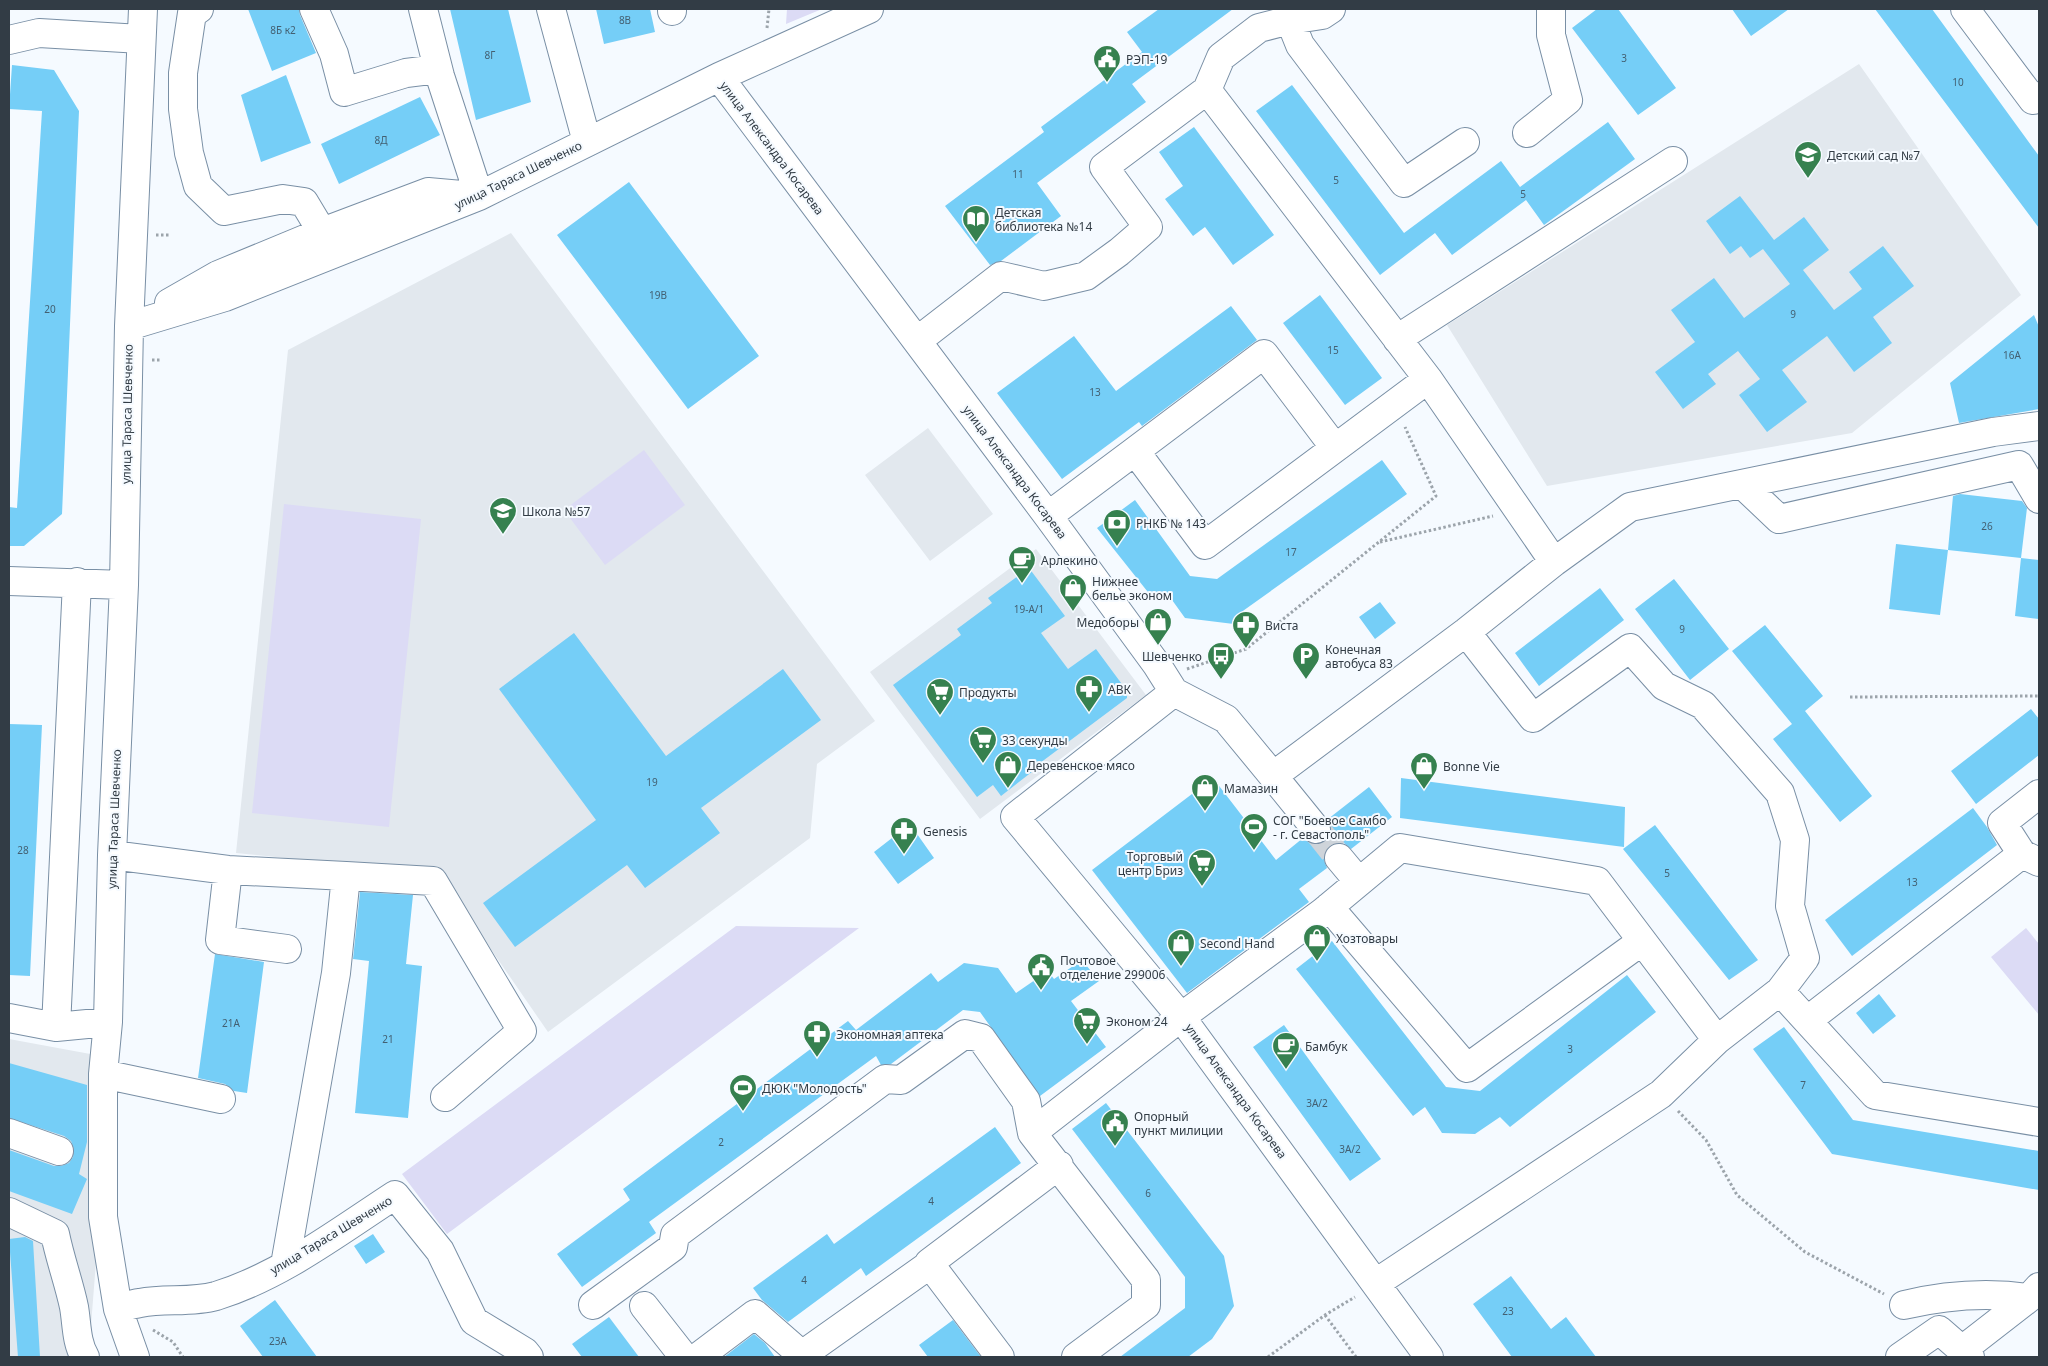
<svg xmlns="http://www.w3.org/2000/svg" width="2048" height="1366" viewBox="0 0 2048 1366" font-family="'Noto Sans',sans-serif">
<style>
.built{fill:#e2e8ee}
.green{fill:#dcdbf5}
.building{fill:#75cef7}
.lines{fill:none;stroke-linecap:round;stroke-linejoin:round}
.minor-tunnel{stroke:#ced4da;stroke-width:28;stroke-dasharray:28 14;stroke-linecap:butt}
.minor-casing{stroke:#798fa5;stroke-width:30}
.path{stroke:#9ca4ab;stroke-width:3;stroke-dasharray:2.5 2.5;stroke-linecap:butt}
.minor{stroke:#fff;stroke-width:28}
.labels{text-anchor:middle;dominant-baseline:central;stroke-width:4;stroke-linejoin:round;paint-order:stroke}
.number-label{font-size:10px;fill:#436072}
.poi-label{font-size:12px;fill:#323c45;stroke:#f5faff;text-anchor:start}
.street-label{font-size:12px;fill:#323c45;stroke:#f5faff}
</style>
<rect width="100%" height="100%" fill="#f5faff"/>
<!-- built -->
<path class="built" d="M 1859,64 L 2021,295 L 1852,433 L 1547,486 L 1447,325 Z
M 511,233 L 875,721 L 817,764 L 810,838 L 548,1032 L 439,874 L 236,853 L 288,350 Z
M 928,428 L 993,514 L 930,561 L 865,475 Z
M 1036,549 L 1146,695 L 980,819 L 870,672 Z
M 9,1039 L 112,1058 L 89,1351 L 93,1357 L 9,1357 Z"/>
<!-- green -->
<path class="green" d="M 787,9 L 822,9 L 786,24 Z
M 644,450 L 685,505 L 605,565 L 564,510 Z
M 284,504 L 421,519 L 389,827 L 252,813 Z
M 736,926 L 859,928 L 447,1234 L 402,1174 Z
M 2026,928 L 2039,944 L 2039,1015 L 1991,957 Z"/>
<!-- building -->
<path class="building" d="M 248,9 L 299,9 L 300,15 L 316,53 L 272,71 Z
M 450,9 L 508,9 L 531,102 L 476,120 Z
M 596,9 L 650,9 L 655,32 L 604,44 Z
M 1159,9 L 1233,9 L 1132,84 L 1146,102 L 1037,183 L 1061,216 L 1001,261 L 990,265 L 945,206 L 1044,132 L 1041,127 L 1142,52 L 1127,32 Z
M 1597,9 L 1618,9 L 1676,88 L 1638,115 L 1572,28 Z
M 1732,9 L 1789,9 L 1751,36 Z
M 1875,9 L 1932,9 L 2039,156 L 2039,228 Z
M 12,65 L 54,70 L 79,111 L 62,514 L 24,546 L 9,546 L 9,507 L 17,508 L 42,111 L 9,109 Z
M 286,75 L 311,143 L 261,162 L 241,95 Z
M 1292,85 L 1404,233 L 1501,161 L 1520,187 L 1608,122 L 1635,159 L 1544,225 L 1526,200 L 1452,255 L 1435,233 L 1380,275 L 1256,111 Z
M 420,97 L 440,135 L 339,184 L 321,144 Z
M 1194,127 L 1274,235 L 1233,265 L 1205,227 L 1193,236 L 1165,199 L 1183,186 L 1159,152 Z
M 629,182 L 759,356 L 688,409 L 557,235 Z
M 1740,196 L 1774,240 L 1804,217 L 1829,250 L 1803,270 L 1834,310 L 1862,289 L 1849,272 L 1883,246 L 1914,286 L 1873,317 L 1892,343 L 1854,372 L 1827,336 L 1782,370 L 1807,402 L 1767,432 L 1739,395 L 1760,379 L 1738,351 L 1708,374 L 1716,384 L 1683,409 L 1655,372 L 1695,342 L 1671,310 L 1714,278 L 1744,318 L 1790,284 L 1763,249 L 1750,258 L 1741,246 L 1730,254 L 1706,221 Z
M 1320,295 L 1382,378 L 1345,405 L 1283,323 Z
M 1231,306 L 1257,340 L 1142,426 L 1139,422 L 1062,479 L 997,393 L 1074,336 L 1116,391 Z
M 2034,315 L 2039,327 L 2039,409 L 1959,423 L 1950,383 Z
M 1382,460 L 1407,494 L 1240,613 L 1250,626 L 1185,618 L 1167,593 L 1155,601 L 1097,528 L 1135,500 L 1190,576 L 1217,579 Z
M 1960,494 L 2022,501 L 2027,508 L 2021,558 L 1948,550 L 1953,496 Z
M 1896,544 L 1948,550 L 1940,615 L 1889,609 Z
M 2021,558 L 2039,560 L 2039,619 L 2015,616 Z
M 1029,568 L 1065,616 L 1041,633 L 1068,669 L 1096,649 L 1127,691 L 1127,698 L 1036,766 L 1037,768 L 1001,796 L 993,785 L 977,797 L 893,685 L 961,635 L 957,629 L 992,603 L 988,598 Z
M 1674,579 L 1729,649 L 1690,680 L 1635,609 Z
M 1600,588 L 1624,620 L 1539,686 L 1515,653 Z
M 1380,602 L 1396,623 L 1375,639 L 1359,617 Z
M 1765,625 L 1823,696 L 1805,711 L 1872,796 L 1840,822 L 1773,739 L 1792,724 L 1732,651 Z
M 574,633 L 666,756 L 783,669 L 821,720 L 701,808 L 720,833 L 645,888 L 627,865 L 515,947 L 483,903 L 596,820 L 499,689 Z
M 2031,709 L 2039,719 L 2039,755 L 1976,804 L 1951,771 Z
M 9,724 L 42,725 L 30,976 L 9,975 Z
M 1213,778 L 1276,860 L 1303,838 L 1311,844 L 1319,844 L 1325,841 L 1331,834 L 1331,826 L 1328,819 L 1369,787 L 1392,817 L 1351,849 L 1344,843 L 1336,843 L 1329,846 L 1324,853 L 1324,860 L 1327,868 L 1299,889 L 1309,902 L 1187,993 L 1092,870 Z
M 1401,778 L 1625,807 L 1624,847 L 1400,818 Z
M 1973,808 L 1987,827 L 1997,845 L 1852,956 L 1825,920 Z
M 910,824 L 934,858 L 898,884 L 874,852 Z
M 1655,825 L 1758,960 L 1729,980 L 1623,849 Z
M 360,892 L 413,895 L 406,964 L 422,966 L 408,1118 L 355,1113 L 369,961 L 353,959 Z
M 1332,941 L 1446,1087 L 1480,1091 L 1627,975 L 1656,1012 L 1510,1127 L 1500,1117 L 1475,1134 L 1442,1133 L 1425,1107 L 1413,1116 L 1296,969 Z
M 215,954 L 264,962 L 247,1093 L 234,1091 L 225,1084 L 198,1078 Z
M 1082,960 L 1099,981 L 1071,1001 L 1106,1047 L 1040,1096 L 980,1012 L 963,1010 L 891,1064 L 881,1065 L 876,1056 L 649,1222 L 656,1233 L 582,1287 L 557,1254 L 630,1200 L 623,1189 L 848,1021 L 856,1030 L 931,973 L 938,982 L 964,963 L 998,968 L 1016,993 L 1048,971 L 1054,979 Z
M 1879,994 L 1896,1016 L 1873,1034 L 1856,1013 Z
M 1284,1025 L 1381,1159 L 1350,1181 L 1253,1047 Z
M 1784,1027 L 1853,1120 L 2039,1151 L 2039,1190 L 1832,1154 L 1753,1049 Z
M 9,1063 L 87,1085 L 87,1142 L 79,1174 L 87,1179 L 72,1214 L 9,1191 L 9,1150 L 54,1166 L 61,1166 L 69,1163 L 73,1157 L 74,1149 L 71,1141 L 64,1136 L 9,1118 Z
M 1106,1103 L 1224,1256 L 1234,1306 L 1212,1339 L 1188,1357 L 1120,1357 L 1185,1308 L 1185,1277 L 1072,1129 Z
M 995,1127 L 1021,1163 L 866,1276 L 861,1268 L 788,1322 L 762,1300 L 753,1288 L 827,1234 L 834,1244 Z
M 373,1234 L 385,1252 L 366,1264 L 354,1246 Z
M 25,1237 L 33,1241 L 40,1357 L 18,1357 L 9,1239 Z
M 1511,1276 L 1551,1329 L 1566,1317 L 1596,1357 L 1512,1357 L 1473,1304 Z
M 275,1300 L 317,1357 L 263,1357 L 240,1326 Z
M 609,1317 L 639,1357 L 582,1357 L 572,1344 Z
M 953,1320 L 981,1357 L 928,1357 L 919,1345 Z
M 754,1334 L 765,1343 L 775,1357 L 724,1357 Z"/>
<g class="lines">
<!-- minor-tunnel -->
<path class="minor-tunnel" d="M 1316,829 L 1339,858"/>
<defs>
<path id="minor" d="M 199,9 L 192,13 L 183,73 L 183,109 L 189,153 L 198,186 L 224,211 L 283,199 L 304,202 L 322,232
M 314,9 L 334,54 L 344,92 L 406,73 L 438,69
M 423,9 L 440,76 L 479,196
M 551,9 L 587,142
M 672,9 L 672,11
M 1965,9 L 2033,100 L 2039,96
M 1290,20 L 1300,45 L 1404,183 L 1465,142
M 9,40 L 39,33 L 141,39
M 719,77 L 1048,516 L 1157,665 L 1174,692 L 1015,817 L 1181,1017 L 1429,1357
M 1207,90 L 1428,379 L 1554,562
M 1527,133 L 1568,100 L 1551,35 L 1551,9
M 169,303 L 218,275 L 322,232 L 428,192 L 473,196
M 129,326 L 225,297 L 479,196 L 719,77 L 869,9
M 1397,339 L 1673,161
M 917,341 L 1001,276 L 1044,286 L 1086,276 L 1119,252 L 1148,227 L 1104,167 L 1207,90 L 1221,57 L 1259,28 L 1290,20 L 1322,15 L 1331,9
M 1135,451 L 1264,354 L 1335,448
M 1742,484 L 1779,519 L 2019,465 L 2039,499
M 1048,516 L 1135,451 L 1205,545 L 1428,379
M 9,581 L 124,585
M 1174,692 L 1226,719 L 1273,776 L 1466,632 L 1554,562 L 1630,507 L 1993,432 L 2039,426
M 1273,776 L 1316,829
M 2022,854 L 2002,823 L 2039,794
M 112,855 L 228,870 L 346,876 L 336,973 L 285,1265
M 1339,858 L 1359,882
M 228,870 L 220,940 L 287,949
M 346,876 L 433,881 L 522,1031 L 445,1097
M 1329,907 L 1467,1068 L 1642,941
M 1780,991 L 1875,1095 L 2039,1122
M 9,1018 L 56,1027 L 108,1022
M 1808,1020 L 2022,854 L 2039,862
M 56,1027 L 77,582
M 103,1074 L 221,1099
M 9,1133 L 59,1151
M 1032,1133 L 1181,1017 L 1323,912 L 1400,848 L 1597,881 L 1717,1040 L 1780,991 L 1805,958 L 1790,906 L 1795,840 L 1780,793 L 1703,705 L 1664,686 L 1630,648 L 1533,718 L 1466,632
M 9,1212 L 55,1234 C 60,1259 69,1283 74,1307 C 77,1324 76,1342 85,1357
M 1376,1283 L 1661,1094 L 1717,1040
M 593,1305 L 673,1247 L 675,1235 L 885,1079 L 901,1080 L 965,1034 L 981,1038 L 1026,1101 L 1032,1133 L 1146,1280 L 1146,1305 L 1076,1357
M 1904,1305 C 1946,1295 1986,1292 2029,1298 L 2039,1287
M 644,1306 L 684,1357
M 118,1309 C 125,1307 132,1304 140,1303 C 165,1298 191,1303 216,1296 C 281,1276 338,1232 395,1195 L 440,1251 L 474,1321 L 525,1352 L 529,1357
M 1962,1350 L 2029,1298
M 135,1357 L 118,1309 L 103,1217 L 103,1074 L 108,1022 L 112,855 L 124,585 L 129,326 L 143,9
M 698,1357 L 755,1314 L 802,1355
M 804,1357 L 802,1355 L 936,1260
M 1000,1357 L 929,1263 L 1059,1165
M 1900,1357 L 1939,1330 L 1970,1357"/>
</defs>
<!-- minor casing -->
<use href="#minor" class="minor-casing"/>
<!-- path -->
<path class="path" d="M 767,28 L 769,9
M 156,235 L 169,235
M 152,360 L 162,360
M 1380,542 L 1493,516
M 1187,669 L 1246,649 L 1436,496 L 1405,427
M 1850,697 L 2039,696
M 1678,1111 L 1706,1140 L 1737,1195 L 1805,1252 L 1884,1294
M 1325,1315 L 1356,1357
M 153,1330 L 173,1342 L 183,1357
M 1268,1357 L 1325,1315 L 1355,1297"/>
<!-- minor -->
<use href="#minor" class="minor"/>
</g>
<!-- icons -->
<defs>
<symbol id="civic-pin" viewBox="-11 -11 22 30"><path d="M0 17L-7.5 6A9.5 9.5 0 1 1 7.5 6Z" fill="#36814f" stroke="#f5faff"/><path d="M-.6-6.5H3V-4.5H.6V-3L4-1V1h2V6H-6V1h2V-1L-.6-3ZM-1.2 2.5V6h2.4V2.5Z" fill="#fff"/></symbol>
<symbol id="school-pin" viewBox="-11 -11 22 30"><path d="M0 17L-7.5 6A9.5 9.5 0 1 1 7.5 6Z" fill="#36814f" stroke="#f5faff"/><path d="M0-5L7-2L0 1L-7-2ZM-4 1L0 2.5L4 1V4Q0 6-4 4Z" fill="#fff"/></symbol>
<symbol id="library-pin" viewBox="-11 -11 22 30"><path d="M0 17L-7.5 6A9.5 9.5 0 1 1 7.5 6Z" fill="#36814f" stroke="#f5faff"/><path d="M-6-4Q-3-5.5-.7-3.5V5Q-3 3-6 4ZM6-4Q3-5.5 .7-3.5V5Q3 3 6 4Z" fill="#fff"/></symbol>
<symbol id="bank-pin" viewBox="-11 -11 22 30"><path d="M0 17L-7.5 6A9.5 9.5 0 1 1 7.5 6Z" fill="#36814f" stroke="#f5faff"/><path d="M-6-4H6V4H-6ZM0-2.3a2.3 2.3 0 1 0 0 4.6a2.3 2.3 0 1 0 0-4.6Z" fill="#fff"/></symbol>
<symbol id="cafe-pin" viewBox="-11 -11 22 30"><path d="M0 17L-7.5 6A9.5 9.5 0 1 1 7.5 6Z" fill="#36814f" stroke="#f5faff"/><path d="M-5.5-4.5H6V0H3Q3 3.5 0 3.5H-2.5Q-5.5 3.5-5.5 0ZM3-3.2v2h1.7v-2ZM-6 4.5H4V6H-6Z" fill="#fff"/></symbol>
<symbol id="shop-pin" viewBox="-11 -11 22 30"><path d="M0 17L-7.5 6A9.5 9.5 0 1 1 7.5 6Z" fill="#36814f" stroke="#f5faff"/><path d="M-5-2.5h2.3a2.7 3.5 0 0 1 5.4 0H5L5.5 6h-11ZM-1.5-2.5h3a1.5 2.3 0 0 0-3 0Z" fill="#fff"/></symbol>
<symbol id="pharmacy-pin" viewBox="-11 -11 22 30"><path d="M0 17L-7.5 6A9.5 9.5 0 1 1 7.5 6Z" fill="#36814f" stroke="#f5faff"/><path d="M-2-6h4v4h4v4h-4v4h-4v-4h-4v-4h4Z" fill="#fff"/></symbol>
<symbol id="bus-pin" viewBox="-11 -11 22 30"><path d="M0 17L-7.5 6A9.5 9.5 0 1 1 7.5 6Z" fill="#36814f" stroke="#f5faff"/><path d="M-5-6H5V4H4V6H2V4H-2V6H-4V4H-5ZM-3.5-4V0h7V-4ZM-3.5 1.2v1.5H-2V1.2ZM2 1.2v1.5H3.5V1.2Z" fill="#fff"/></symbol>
<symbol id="parking-pin" viewBox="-11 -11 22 30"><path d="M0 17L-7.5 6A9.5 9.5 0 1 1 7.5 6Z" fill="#36814f" stroke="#f5faff"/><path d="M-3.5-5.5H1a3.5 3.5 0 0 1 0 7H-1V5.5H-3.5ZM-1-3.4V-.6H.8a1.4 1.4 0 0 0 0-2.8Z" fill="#fff"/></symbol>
<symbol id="supermarket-pin" viewBox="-11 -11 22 30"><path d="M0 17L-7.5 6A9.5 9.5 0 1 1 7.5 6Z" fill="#36814f" stroke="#f5faff"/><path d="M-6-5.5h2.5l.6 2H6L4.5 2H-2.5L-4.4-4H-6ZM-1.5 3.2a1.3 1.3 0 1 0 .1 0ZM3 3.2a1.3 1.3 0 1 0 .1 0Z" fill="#fff"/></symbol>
<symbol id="stadium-pin" viewBox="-11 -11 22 30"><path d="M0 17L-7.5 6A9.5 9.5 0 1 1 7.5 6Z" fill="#36814f" stroke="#f5faff"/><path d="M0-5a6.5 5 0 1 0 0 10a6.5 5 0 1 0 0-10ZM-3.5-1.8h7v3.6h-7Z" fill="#fff"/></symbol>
</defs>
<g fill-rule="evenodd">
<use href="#civic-pin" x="1091" y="43" width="32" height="43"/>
<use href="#school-pin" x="1792" y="139" width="32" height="43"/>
<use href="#library-pin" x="960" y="203" width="32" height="43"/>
<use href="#school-pin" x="487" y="495" width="32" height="43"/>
<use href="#bank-pin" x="1101" y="507" width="32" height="43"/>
<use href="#cafe-pin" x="1006" y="544" width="32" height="43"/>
<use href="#shop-pin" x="1057" y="572" width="32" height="43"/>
<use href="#shop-pin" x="1142" y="606" width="32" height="43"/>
<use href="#pharmacy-pin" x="1230" y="609" width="32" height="43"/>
<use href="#bus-pin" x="1205" y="640" width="32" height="43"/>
<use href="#parking-pin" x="1290" y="640" width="32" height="43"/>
<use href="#pharmacy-pin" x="1073" y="673" width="32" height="43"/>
<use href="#supermarket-pin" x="924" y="676" width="32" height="43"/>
<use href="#supermarket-pin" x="967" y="724" width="32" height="43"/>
<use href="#shop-pin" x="992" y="749" width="32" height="43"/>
<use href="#shop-pin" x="1408" y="750" width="32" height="43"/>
<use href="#shop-pin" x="1189" y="772" width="32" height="43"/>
<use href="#stadium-pin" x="1238" y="811" width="32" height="43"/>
<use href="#pharmacy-pin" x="888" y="815" width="32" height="43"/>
<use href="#supermarket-pin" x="1186" y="847" width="32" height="43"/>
<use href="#shop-pin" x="1301" y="922" width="32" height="43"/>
<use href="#shop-pin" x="1165" y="927" width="32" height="43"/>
<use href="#civic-pin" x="1025" y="951" width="32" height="43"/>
<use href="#supermarket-pin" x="1071" y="1005" width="32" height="43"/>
<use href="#pharmacy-pin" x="801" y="1018" width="32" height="43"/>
<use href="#cafe-pin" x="1270" y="1030" width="32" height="43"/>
<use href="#stadium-pin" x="727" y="1072" width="32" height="43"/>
<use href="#civic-pin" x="1099" y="1107" width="32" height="43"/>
</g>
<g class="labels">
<!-- number labels -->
<g class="number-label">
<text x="625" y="20">8В</text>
<text x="283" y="30">8Б к2</text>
<text x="490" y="55">8Г</text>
<text x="1624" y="58">3</text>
<text x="1958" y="82">10</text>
<text x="381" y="140">8Д</text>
<text x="1018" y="174">11</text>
<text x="1336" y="180">5</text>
<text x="1523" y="194">5</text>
<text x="658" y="295">19В</text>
<text x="50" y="309">20</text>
<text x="1793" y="314">9</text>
<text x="1333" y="350">15</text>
<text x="2012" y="355">16А</text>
<text x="1095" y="392">13</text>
<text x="1987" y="526">26</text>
<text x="1291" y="552">17</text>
<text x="1029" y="609">19-А/1</text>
<text x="1682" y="629">9</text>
<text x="652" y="782">19</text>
<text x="23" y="850">28</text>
<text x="1667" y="873">5</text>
<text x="1912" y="882">13</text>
<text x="231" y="1023">21А</text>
<text x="388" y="1039">21</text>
<text x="1570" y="1049">3</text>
<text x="1803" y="1085">7</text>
<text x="1317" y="1103">3А/2</text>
<text x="721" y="1142">2</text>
<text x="1350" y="1149">3А/2</text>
<text x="1148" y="1193">6</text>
<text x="931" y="1201">4</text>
<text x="804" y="1280">4</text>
<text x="1508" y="1311">23</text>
<text x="278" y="1341">23А</text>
</g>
<!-- poi labels -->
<g class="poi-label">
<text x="1126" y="59">РЭП-19</text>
<text x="1827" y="155">Детский сад №7</text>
<text x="995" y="212">Детская<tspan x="995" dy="14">библиотека №14</tspan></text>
<text x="522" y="511">Школа №57</text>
<text x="1136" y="523">РНКБ № 143</text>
<text x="1041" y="560">Арлекино</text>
<text x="1092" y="581">Нижнее<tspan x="1092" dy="14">белье эконом</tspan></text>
<text x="1139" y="622" text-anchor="end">Медоборы</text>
<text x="1265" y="625">Виста</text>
<text x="1325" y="649">Конечная<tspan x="1325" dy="14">автобуса 83</tspan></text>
<text x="1202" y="656" text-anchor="end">Шевченко</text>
<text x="1108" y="689">АВК</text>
<text x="959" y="692">Продукты</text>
<text x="1002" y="740">33 секунды</text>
<text x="1027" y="765">Деревенское мясо</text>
<text x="1443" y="766">Bonne Vie</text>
<text x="1224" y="788">Мамазин</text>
<text x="1273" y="820">СОГ "Боевое Самбо<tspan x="1273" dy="14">- г. Севастополь"</tspan></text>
<text x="923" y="831">Genesis</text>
<text x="1183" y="856" text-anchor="end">Торговый<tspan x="1183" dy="14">центр Бриз</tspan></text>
<text x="1336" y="938">Хозтовары</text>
<text x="1200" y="943">Second Hand</text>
<text x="1060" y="960">Почтовое<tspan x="1060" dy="14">отделение 299006</tspan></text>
<text x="1106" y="1021">Эконом 24</text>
<text x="836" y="1034">Экономная аптека</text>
<text x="1305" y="1046">Бамбук</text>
<text x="762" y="1088">ДЮК "Молодость"</text>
<text x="1134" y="1116">Опорный<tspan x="1134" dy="14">пункт милиции</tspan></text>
</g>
<!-- street labels -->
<g class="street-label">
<text transform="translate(772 148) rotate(53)">улица Александра Косарева</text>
<text transform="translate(518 175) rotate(-26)">улица Тараса Шевченко</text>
<text transform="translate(127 414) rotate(-89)">улица Тараса Шевченко</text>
<text transform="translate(1015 472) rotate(53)">улица Александра Косарева</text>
<text transform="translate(114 819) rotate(-88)">улица Тараса Шевченко</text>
<text transform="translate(1236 1091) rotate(54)">улица Александра Косарева</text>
<text transform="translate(331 1235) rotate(-31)">улица Тараса Шевченко</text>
</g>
</g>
<!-- border -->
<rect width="2048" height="1366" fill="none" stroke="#323c45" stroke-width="20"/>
</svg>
